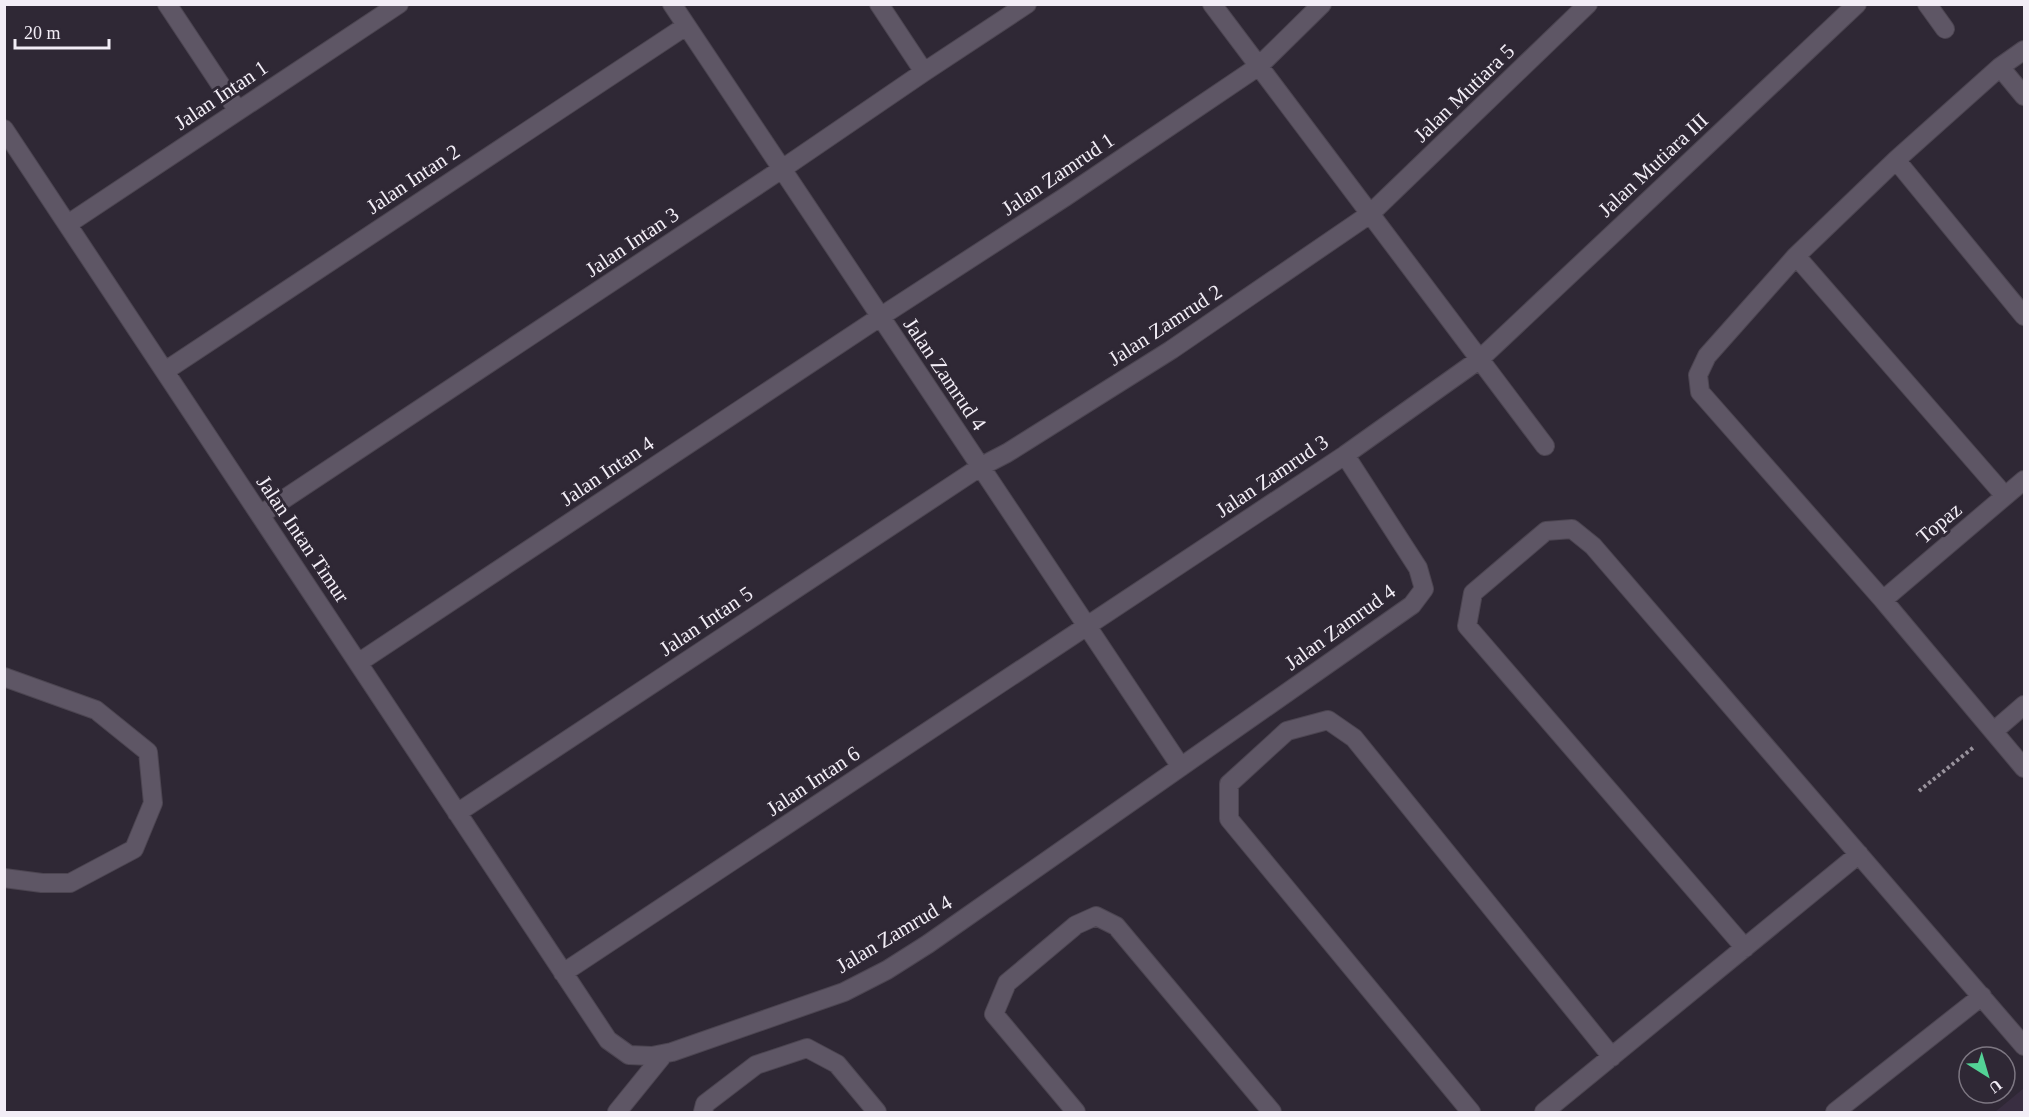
<svg xmlns="http://www.w3.org/2000/svg" width="2029" height="1117" viewBox="0 0 2029 1117" font-family="'Times New Roman',serif">
<style>
.built{fill:#392e41}
.lines{fill:none;stroke-linecap:round;stroke-linejoin:round}
.street-casing{stroke:#4c4551;stroke-width:20}
.path{stroke:#99939d;stroke-width:4;stroke-dasharray:3 3;stroke-linecap:butt}
.street{stroke:#5e5665;stroke-width:18}
.labels{text-anchor:middle;dominant-baseline:central;stroke-width:6;stroke-linejoin:round;paint-order:stroke}
.street-label{font-size:21px;fill:#f2edf6;stroke:#2f2835}
</style>
<rect width="100%" height="100%" fill="#2f2835"/>
<!-- built -->
<path class="built" d="M 2024,1088 L 2024,1112 L 1995,1112 Z"/>
<g class="lines">
<defs>
<path id="street" d="M 167,4 L 238,111
M 672,4 L 1181,767
M 879,4 L 924,72
M 1212,4 L 1545,446
M 1927,4 L 1945,29
M 2024,50 L 2000,67 L 1896,160 L 1796,256 L 1707,356 L 1698,375 L 1700,392 L 1883,600 L 2024,768
M 2000,67 L 2024,96
M 4,129 L 608,1040 L 629,1055 L 652,1056 L 672,1052 L 844,992 L 887,970 L 928,944 L 1412,605 L 1424,589 L 1418,568 L 1345,455
M 1896,160 L 2024,316
M 68,224 L 399,4
M 1796,256 L 2005,496
M 165,371 L 686,26
M 260,515 L 782,169 L 924,72 L 1027,4
M 1883,600 L 2024,480
M 358,663 L 880,317 L 1065,197 L 1259,66 L 1322,4
M 4,677 L 96,710 L 148,752 L 153,803 L 134,849 L 70,883 L 42,883 L 4,878
M 1994,731 L 2024,705
M 457,813 L 980,467 L 1007,453 L 1171,350 L 1370,214 L 1588,4
M 1745,948 L 1467,626 L 1473,593 L 1546,531 L 1572,529 L 1593,546 L 2024,1046
M 563,973 L 1345,455 L 1480,359 L 1857,4
M 617,1112 L 664,1054
M 703,1112 L 705,1104 L 756,1065 L 807,1048 L 837,1064 L 877,1112
M 1076,1112 L 994,1014 L 1007,983 L 1076,925 L 1096,916 L 1116,926 L 1272,1112
M 1471,1112 L 1229,819 L 1229,784 L 1287,731 L 1328,720 L 1354,738 L 1612,1057
M 1544,1112 L 1859,854
M 1835,1112 L 1982,996"/>
</defs>
<!-- street casing -->
<use href="#street" class="street-casing"/>
<!-- path -->
<path class="path" d="M 1919,791 L 1974,747"/>
<!-- street -->
<use href="#street" class="street"/>
</g>
<g class="labels">
<!-- street labels -->
<g class="street-label">
<text transform="translate(1464 93) rotate(-44)">Jalan Mutiara 5</text>
<text transform="translate(221 95) rotate(-34)">Jalan Intan 1</text>
<text transform="translate(1653 165) rotate(-43)">Jalan Mutiara III</text>
<text transform="translate(1058 174) rotate(-34)">Jalan Zamrud 1</text>
<text transform="translate(413 179) rotate(-34)">Jalan Intan 2</text>
<text transform="translate(632 242) rotate(-34)">Jalan Intan 3</text>
<text transform="translate(1165 325) rotate(-33)">Jalan Zamrud 2</text>
<text transform="translate(945 374) rotate(56)">Jalan Zamrud 4</text>
<text transform="translate(607 471) rotate(-34)">Jalan Intan 4</text>
<text transform="translate(1272 476) rotate(-34)">Jalan Zamrud 3</text>
<text transform="translate(1939 523) rotate(-40)">Topaz</text>
<text transform="translate(303 539) rotate(56)">Jalan Intan Timur</text>
<text transform="translate(706 621) rotate(-34)">Jalan Intan 5</text>
<text transform="translate(1340 627) rotate(-36)">Jalan Zamrud 4</text>
<text transform="translate(813 781) rotate(-34)">Jalan Intan 6</text>
<text transform="translate(894 934) rotate(-31)">Jalan Zamrud 4</text>
</g>
</g>
<!-- border -->
<rect width="2029" height="1117" fill="none" stroke="#f2edf6" stroke-width="12"/>
<!-- north arrow -->
<g transform="translate(1987 1075) rotate(143)"><circle r="28" fill="#2f2835" stroke="#7d7782" stroke-width="1.5"/>
<path d="M0-4.5L10 22L0 15L-10 22Z" fill="#53d396"/>
<text y="-9" font-size="16" font-weight="bold" text-anchor="middle" fill="#f2edf6">U</text>
</g>
<!-- scale -->
<path d="M15 39v9h94v-9" fill="none" stroke="#f2edf6" stroke-width="3"/>
<text x="24" y="39" font-size="18" fill="#f2edf6" stroke="#2f2835" stroke-width="4.5" paint-order="stroke">20 m</text>
</svg>
